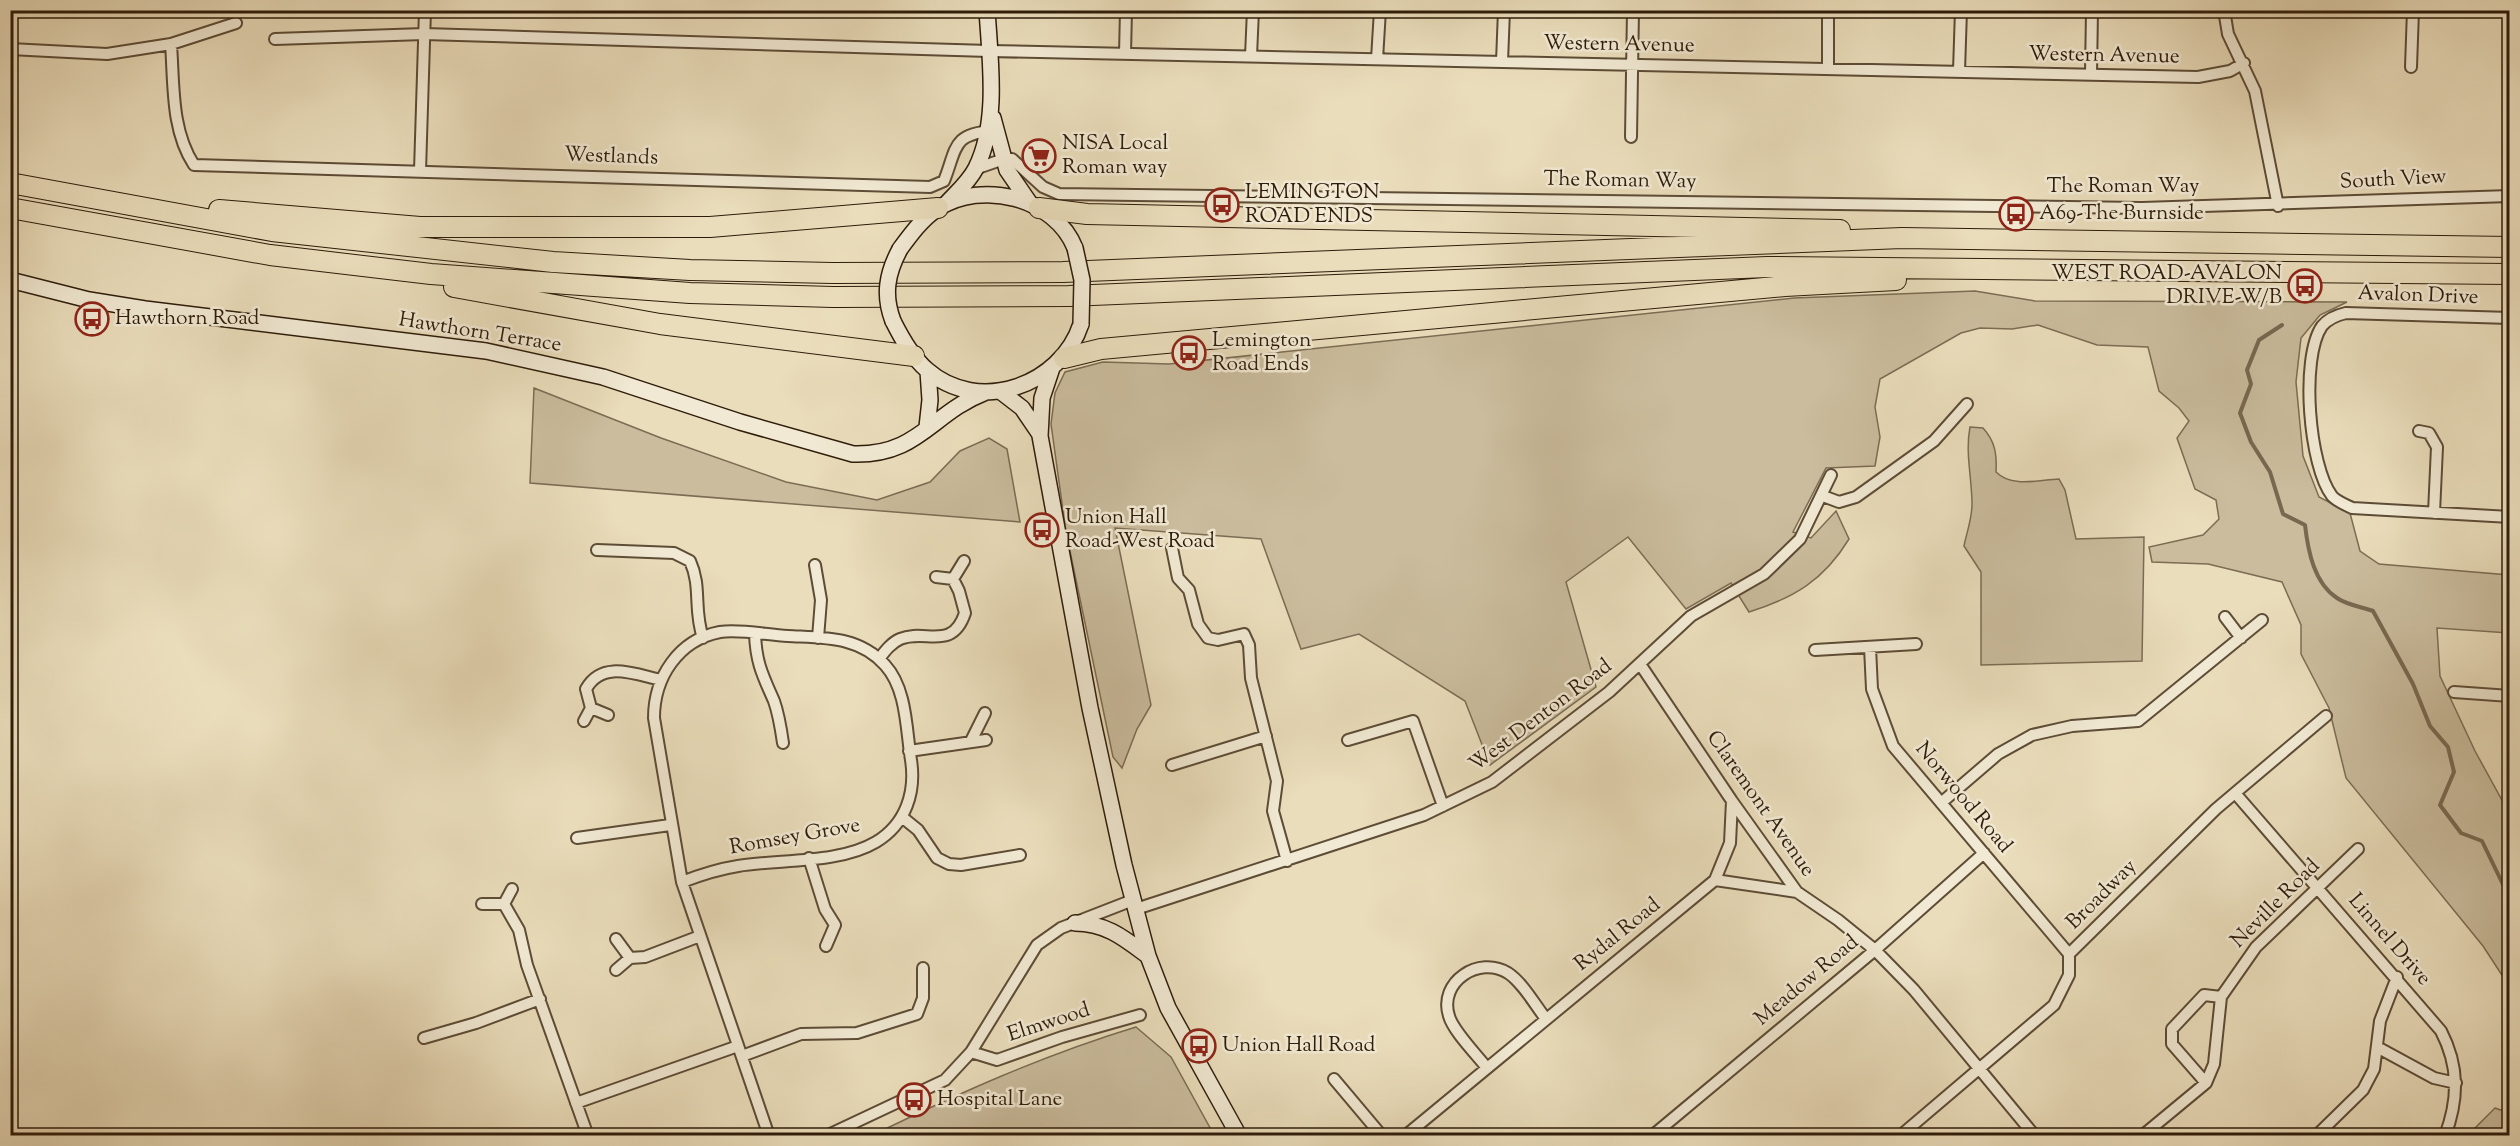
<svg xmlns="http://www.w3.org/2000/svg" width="2520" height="1146" viewBox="0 0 2520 1146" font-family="'Sorts Mill Goudy',serif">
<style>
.green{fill:#cabc9d;stroke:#7c6c54;stroke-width:1.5}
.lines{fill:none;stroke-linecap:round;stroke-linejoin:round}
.stream{stroke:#786850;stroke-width:4}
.street-casing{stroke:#5d4c36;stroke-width:14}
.secondary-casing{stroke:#2e1c0a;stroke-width:18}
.highway-casing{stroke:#2e1c0a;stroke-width:22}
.street{stroke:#f1e9d3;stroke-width:10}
.secondary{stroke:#f1e9d3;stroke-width:15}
.highway{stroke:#eaddbb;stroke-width:20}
.secondary-bridge-casing{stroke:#2e1c0a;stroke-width:18;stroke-linecap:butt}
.secondary-bridge{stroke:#f1e9d3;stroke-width:15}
.labels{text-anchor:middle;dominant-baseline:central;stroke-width:5;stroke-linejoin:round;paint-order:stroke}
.street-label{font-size:21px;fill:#2e1c0a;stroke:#f1e9d3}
.poi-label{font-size:21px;fill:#2e1c0a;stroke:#f1e9d3;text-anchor:start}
</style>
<rect width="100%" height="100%" fill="#eaddbb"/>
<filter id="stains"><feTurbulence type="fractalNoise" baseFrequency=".00333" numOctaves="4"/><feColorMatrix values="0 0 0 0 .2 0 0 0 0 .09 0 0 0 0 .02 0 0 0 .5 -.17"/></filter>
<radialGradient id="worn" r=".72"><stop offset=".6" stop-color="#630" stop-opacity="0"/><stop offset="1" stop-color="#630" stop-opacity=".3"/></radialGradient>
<!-- green -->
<path class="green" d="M 1975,291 L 2035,301 L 2347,302 L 2320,315 L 2301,338 L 2296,382 L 2303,456 L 2319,497 L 2350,513 L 2360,551 L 2379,564 L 2509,575 L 2509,633 L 2437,628 L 2440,676 L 2475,751 L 2509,813 L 2509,986 L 2483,946 L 2346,778 L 2329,708 L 2301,654 L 2301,625 L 2282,582 L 2208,564 L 2152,562 L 2149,547 L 2203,535 L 2219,519 L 2216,500 L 2195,489 L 2177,438 L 2189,421 L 2179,408 L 2159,391 L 2148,347 L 2097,345 L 2038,325 L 2012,329 L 1980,328 L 1961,333 L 1880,379 L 1875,407 L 1880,437 L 1875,466 L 1826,468 L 1793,532 L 1811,538 L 1836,511 L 1849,539 C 1824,580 1794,598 1749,612 L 1731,583 L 1686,609 L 1628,537 L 1566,582 L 1596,687 L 1490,765 L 1465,701 L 1359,634 L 1301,649 L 1261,539 L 1115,528 L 1151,705 L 1137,729 L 1122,768 L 1113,757 L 1066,532 L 1051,424 L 1055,393 L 1065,372 L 1103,362 L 1169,364 L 1794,298 Z
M 534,388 L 661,438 L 786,482 L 877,500 L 930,482 L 960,451 L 989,438 L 1007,449 L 1020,522 L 530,483 Z
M 1970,427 L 1983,428 C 1995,441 1997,454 1996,472 C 2012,488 2038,480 2059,479 L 2065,490 L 2076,539 L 2144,537 L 2142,661 L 1981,665 L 1981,572 L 1964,546 C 1967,531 1972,519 1972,504 C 1972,478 1965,453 1970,427 Z
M 1136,1027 L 1171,1057 L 1214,1135 L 873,1135 C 959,1093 1044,1055 1136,1027 Z
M 2495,1108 L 2509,1113 L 2509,1135 L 2468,1135 Z"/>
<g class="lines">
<!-- stream -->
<path class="stream" d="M 2282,325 L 2259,340 L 2247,370 L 2251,384 L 2240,413 L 2251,442 L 2270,472 L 2283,514 L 2305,525 C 2308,551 2314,583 2337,598 C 2347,605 2362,607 2373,611 L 2413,684 L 2430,726 L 2448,747 L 2454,772 L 2440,805 L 2461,833 L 2482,841 L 2510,899"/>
<defs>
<path id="street" d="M 2224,10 L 2228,34 L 2255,91 L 2278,206
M 275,39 L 424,34 L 989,51 L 2198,77 L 2230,71 L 2244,63
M 171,44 C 174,85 171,130 194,165 L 930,187 L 944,181 C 957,148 952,134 992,131
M 10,49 L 107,54 L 171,44 L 236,23
M 1125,54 L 1126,10
M 1251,56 L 1253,10
M 1377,59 L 1380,10
M 1502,62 L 1504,10
M 2411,67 L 2413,10
M 1828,69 L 1828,10
M 1959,71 L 1961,10
M 2091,75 L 2092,10
M 1631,137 L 1633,10
M 975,169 L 1004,159 L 1012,159 L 1043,187 L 1059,194 L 2142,208 L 2510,196
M 420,171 L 425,10
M 2510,318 L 2346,313 C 2337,315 2328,319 2322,326 C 2300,358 2309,466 2332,496 C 2336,501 2346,505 2352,508 L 2510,517
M 2419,431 L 2429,433 L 2437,447 L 2434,513
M 1823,496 L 1839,502 L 1856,497 L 1934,441 L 1967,404
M 1172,548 L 1178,578 L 1189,590 L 1198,624 L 1208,638 L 1218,640 L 1244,634 L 1249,645 L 1251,678 L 1277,781 L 1273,811 L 1287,861
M 597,550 L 674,553 L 690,561 C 702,587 693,609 703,638
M 815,565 L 821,600 L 818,638
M 936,577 L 953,579 L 964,561
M 2225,617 L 2241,638
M 755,634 C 756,663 763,676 774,701 C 779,715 781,729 783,743
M 1870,647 L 1872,689 L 1893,746 L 2069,954
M 1815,650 L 1916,644
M 879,659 C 885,651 891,643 900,639 C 925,628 952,652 965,613 L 959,591 L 953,579
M 1640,664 L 1732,801 L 1797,892 L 1838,920 L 1875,950 L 1914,990 L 2035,1136
M 2454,692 L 2510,696
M 591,708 L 586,689 C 602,660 634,674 661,680
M 584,721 L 591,708 L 608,715
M 1348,740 L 1413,721 L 1443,806
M 971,741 L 985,713
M 909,751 L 986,740
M 1172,765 L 1266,736
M 2235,793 L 2441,1031 C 2459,1066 2459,1098 2445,1136
M 1941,803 L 1998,754 L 2032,735 L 2072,726 L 2138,721 L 2262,620
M 902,817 L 918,830 L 937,858 L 949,864 L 961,865 L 1020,855
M 577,838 L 670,825
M 809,858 L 825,909 L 835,925 L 826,946
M 1715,880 L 1797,892
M 682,882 C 700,875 719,869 738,866 C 780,859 839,864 876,842 C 906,824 916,792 911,760 C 906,729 907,689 885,665 C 859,636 824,638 788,636 C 767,635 741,629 720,632 C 678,640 654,678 654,718 L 682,882 L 769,1136
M 482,904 L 504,904 L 512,889
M 504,904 L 519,930 L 527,965 L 588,1136
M 1136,909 L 1424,815 L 1492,782 L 1609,692 L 1691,616 L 1764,574 L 1800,539 L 1831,475
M 616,939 L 630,958 L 616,970
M 630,958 L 645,957 L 700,936
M 424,1038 L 476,1023 L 540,999
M 2377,1047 L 2434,1078 L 2456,1083
M 971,1052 L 997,1060 L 1062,1037 L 1140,1015
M 742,1056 L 801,1034 L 857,1033 L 917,1014 L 923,998 L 923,968
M 1487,1068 C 1477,1055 1453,1031 1449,1016 C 1438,982 1479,955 1508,973 C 1523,983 1535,1005 1546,1019
M 1334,1079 L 1382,1136
M 2206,1083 L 2172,1044 L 2172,1029 L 2204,995 L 2221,997
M 576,1103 L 738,1046
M 826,1136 L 945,1080 L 971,1052 L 1037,945 L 1061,928 L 1133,900
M 1405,1136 L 1715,880 L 1730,843 L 1732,801
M 1652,1136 L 1875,950 L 1984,853
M 1900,1136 L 2054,1005 L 2069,975 L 2069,954 L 2216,809 L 2326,716
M 2142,1136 L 2206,1083 L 2214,1064 L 2221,997 L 2256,947 L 2358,849
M 2316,1136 L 2363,1090 L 2374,1069 L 2380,1021 L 2397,977"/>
<path id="secondary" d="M 993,118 L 1007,170 L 1029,202
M 946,204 C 956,193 969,182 976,168 C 999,122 990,60 987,10
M 900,249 C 911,234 922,219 937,209 C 982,179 1055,198 1075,248
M 10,280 L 89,300 L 145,309 L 486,351 L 603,377 L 740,422 L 853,454 C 919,456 931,413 986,392
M 893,321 C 902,339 912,357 927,370 C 978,415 1061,386 1081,324
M 1052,368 L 1042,398 L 1040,436 L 1090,708 L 1124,865 L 1148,956 L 1168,1008 L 1239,1136
M 1000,391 L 1022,408 L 1039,433
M 927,427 L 930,400 L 928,371
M 1075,923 C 1106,923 1124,938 1148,956"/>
<path id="highway" d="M 10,183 L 272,231 L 553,262 L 690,270 L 833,273 L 1063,272 L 1902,238 L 2510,247
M 10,208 L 270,255 L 431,274 L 690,293 L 833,297 L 1069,296 L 1767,267 L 2510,274
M 1039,208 L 1087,214 L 1840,230
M 219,210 L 420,227 L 710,227 L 938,208
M 454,287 L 660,324 L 914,356
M 1064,358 L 1101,349 L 1785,286 L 1896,280"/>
</defs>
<!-- street casing -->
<use href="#street" class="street-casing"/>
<!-- secondary casing -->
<use href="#secondary" class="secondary-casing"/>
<!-- highway casing -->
<use href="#highway" class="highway-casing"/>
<!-- street -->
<use href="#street" class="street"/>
<!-- secondary -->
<use href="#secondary" class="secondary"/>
<!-- highway -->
<use href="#highway" class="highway"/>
<defs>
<path id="secondary-bridge" d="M 1075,248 L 1082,280 L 1081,324
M 893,321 C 883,295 887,273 900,249"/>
</defs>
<!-- secondary-bridge casing -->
<use href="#secondary-bridge" class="secondary-bridge-casing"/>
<!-- secondary-bridge -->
<use href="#secondary-bridge" class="secondary-bridge"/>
</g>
<!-- icons -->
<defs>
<symbol id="supermarket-ring" viewBox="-11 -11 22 22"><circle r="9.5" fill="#f1e9d3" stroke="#8f2418" stroke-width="1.5"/><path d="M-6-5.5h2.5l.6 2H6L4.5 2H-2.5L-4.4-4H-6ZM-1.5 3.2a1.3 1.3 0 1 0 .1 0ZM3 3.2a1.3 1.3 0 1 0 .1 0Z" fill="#8f2418"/></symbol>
<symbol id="bus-ring" viewBox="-11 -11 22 22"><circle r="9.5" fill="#f1e9d3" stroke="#8f2418" stroke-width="1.5"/><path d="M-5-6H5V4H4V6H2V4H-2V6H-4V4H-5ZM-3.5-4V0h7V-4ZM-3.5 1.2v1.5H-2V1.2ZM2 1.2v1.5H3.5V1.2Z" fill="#8f2418"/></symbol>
</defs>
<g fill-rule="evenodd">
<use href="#supermarket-ring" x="1020" y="137" width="38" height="38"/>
<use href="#bus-ring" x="1203" y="186" width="38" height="38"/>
<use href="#bus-ring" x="1997" y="195" width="38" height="38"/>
<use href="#bus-ring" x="2286" y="267" width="38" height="38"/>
<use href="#bus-ring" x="73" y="300" width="38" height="38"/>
<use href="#bus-ring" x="1170" y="334" width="38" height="38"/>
<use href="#bus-ring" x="1023" y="511" width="38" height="38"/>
<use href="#bus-ring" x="1180" y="1027" width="38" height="38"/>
<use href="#bus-ring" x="895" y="1081" width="38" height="38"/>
</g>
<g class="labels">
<!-- street labels -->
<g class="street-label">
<text transform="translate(1619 45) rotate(1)">Western Avenue</text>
<text transform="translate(2104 56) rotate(1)">Western Avenue</text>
<text transform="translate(611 157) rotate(2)">Westlands</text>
<text transform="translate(2393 180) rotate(-3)">South View</text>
<text transform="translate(1620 181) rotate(1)">The Roman Way</text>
<text x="2123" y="187">The Roman Way</text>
<text transform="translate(2418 296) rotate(2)">Avalon Drive</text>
<text transform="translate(480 333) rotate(9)">Hawthorn Terrace</text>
<text transform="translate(1541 716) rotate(-37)">West Denton Road</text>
<text transform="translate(1963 798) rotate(50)">Norwood Road</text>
<text transform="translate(1760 804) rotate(55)">Claremont Avenue</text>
<text transform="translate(795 837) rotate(-10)">Romsey Grove</text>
<text transform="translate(2102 895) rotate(-45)">Broadway</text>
<text transform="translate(2276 904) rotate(-45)">Neville Road</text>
<text transform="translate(1618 935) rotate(-39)">Rydal Road</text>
<text transform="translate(2389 940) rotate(49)">Linnel Drive</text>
<text transform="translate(1807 981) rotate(-40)">Meadow Road</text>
<text transform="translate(1049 1023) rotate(-18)">Elmwood</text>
</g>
<!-- poi labels -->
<g class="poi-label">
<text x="1062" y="144">NISA Local<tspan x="1062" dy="24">Roman way</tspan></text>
<text x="1245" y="193">LEMINGTON<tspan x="1245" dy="24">ROAD ENDS</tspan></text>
<text x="2039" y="214">A69-The Burnside</text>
<text x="2282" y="274" text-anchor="end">WEST ROAD-AVALON<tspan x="2282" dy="24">DRIVE-W/B</tspan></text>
<text x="115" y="319">Hawthorn Road</text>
<text x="1212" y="341">Lemington<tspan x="1212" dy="24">Road Ends</tspan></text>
<text x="1065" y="518">Union Hall<tspan x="1065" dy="24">Road-West Road</tspan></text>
<text x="1222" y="1046">Union Hall Road</text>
<text x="937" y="1100">Hospital Lane</text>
</g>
</g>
<!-- margin -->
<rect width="2520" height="1146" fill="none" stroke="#eaddbb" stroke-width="36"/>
<rect x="12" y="12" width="2496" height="1122" fill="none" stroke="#2e1c0a" stroke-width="3"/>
<rect x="18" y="18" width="2484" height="1110" fill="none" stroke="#2e1c0a" stroke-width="1.5"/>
<rect width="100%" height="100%" filter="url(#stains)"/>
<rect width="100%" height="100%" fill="url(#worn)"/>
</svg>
